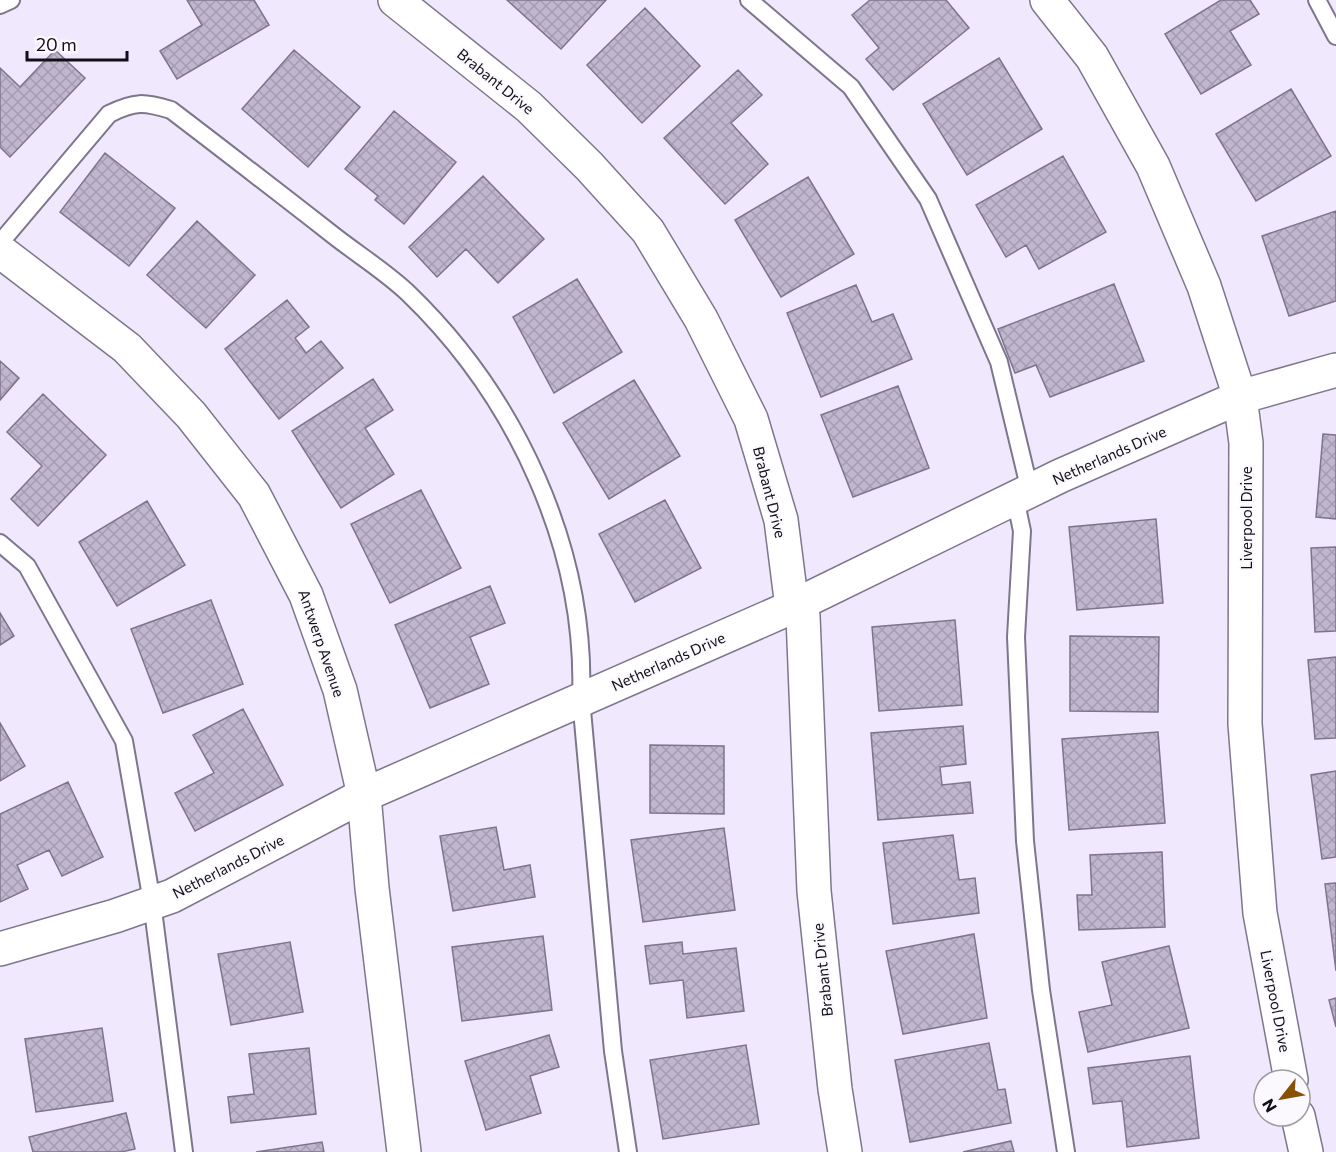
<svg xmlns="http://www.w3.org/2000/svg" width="1336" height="1152" viewBox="0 0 1336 1152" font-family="Commissioner,sans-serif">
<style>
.building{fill:url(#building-cross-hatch);stroke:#7d758b;stroke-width:1.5}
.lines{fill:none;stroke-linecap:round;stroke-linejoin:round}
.service-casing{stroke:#7e768c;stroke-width:20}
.minor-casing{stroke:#7e768c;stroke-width:36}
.service{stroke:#fff;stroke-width:16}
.minor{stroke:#fff;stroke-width:33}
.labels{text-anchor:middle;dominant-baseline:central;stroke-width:4.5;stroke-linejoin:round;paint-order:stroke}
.street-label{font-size:15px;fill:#120f17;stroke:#fbf9fe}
</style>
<defs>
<pattern id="building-cross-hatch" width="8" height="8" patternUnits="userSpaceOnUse" patternTransform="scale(1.5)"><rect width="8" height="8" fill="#c0b7cf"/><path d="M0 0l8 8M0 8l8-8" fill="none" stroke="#a49cb1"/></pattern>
</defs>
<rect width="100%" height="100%" fill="#f0e9fd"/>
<!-- building -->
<path class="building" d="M 187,0 L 254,0 L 269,25 L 177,79 L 160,51 L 202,25 Z
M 507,0 L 606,0 L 561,49 Z
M 870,0 L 946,0 L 969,28 L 893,90 L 866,59 L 879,48 L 852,15 Z
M 1221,0 L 1250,0 L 1259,14 L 1230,31 L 1251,65 L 1201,94 L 1165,34 Z
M 645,8 L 700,66 L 642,123 L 587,65 Z
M 55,50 L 85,78 L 10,157 L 0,147 L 0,68 L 20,87 Z
M 294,50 L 360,107 L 308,167 L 242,109 Z
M 999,58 L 1042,129 L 967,175 L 923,104 Z
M 738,70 L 762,95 L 731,123 L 768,164 L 725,204 L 664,138 Z
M 1291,89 L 1331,156 L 1256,201 L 1216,134 Z
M 394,111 L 456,162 L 404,224 L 375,200 L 378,196 L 345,169 Z
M 105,153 L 175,208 L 129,266 L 60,212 Z
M 1063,156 L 1106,232 L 1039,269 L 1026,245 L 1006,257 L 976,205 Z
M 483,176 L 544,239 L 498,283 L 466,249 L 437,277 L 409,247 Z
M 808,177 L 854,254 L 781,297 L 735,220 Z
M 1336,211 L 1336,301 L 1289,316 L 1262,236 Z
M 197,221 L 255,275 L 206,328 L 147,275 Z
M 577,279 L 622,352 L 554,393 L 513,317 Z
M 1114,284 L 1144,361 L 1050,397 L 1036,365 L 1015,373 L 998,329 Z
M 856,285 L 872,322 L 893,314 L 912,359 L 821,397 L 787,313 Z
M 287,300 L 309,327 L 295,338 L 306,353 L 321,341 L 343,368 L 279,419 L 225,349 Z
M 0,361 L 19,378 L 0,400 Z
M 373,379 L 393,410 L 365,428 L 394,474 L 341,508 L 292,431 Z
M 634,380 L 680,456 L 609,499 L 563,423 Z
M 898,386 L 929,468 L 853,497 L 821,415 Z
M 43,394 L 106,455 L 38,526 L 11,499 L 42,466 L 7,432 Z
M 1323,434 L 1336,435 L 1336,519 L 1316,517 Z
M 421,490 L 461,568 L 390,603 L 351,524 Z
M 665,500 L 701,568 L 635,602 L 599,534 Z
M 147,501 L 185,565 L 117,606 L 79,542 Z
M 1156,519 L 1163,603 L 1077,610 L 1069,527 Z
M 1336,547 L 1336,631 L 1315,632 L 1311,548 Z
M 490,586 L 505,623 L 470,637 L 489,684 L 430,708 L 395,625 Z
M 211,600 L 243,684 L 163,713 L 131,629 Z
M 0,613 L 14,636 L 0,645 Z
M 955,620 L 962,705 L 879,711 L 872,627 Z
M 1070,636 L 1159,637 L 1158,712 L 1070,711 Z
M 1336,657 L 1336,738 L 1315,739 L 1308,660 Z
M 243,709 L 283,785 L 195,831 L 175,793 L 214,773 L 193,735 Z
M 0,723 L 25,766 L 0,781 Z
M 963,726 L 966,764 L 940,767 L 942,785 L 970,782 L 973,813 L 878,820 L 871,733 Z
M 1158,732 L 1165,823 L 1069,830 L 1062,739 Z
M 650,745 L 724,746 L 724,814 L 650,813 Z
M 1336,771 L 1336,857 L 1322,859 L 1311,775 Z
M 68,782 L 103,857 L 62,876 L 49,850 L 17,865 L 28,889 L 0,902 L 0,814 Z
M 496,827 L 504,870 L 530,865 L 535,897 L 453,911 L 440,836 Z
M 724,828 L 735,910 L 643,922 L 631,840 Z
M 953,835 L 959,880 L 975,878 L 979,913 L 893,924 L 883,843 Z
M 1162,852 L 1165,927 L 1079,930 L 1077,895 L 1092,895 L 1090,855 Z
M 1336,883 L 1336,971 L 1325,884 Z
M 974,934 L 987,1018 L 903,1034 L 886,951 Z
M 543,936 L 552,1010 L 462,1021 L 452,947 Z
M 290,942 L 303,1012 L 231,1025 L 218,954 Z
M 682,942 L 683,954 L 736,948 L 744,1011 L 687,1018 L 683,980 L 650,984 L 645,946 Z
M 1169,946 L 1189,1028 L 1088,1052 L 1079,1012 L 1112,1005 L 1102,962 Z
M 1336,998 L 1336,1027 L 1329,1000 Z
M 102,1028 L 113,1101 L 36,1112 L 25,1039 Z
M 549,1035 L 559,1067 L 530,1076 L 541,1113 L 486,1130 L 465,1061 Z
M 989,1043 L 998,1090 L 1005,1089 L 1011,1123 L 910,1142 L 895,1060 Z
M 746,1045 L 759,1124 L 663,1139 L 650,1060 Z
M 309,1048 L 316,1114 L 231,1123 L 228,1097 L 254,1094 L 249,1054 Z
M 1190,1056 L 1199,1138 L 1127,1147 L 1122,1101 L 1093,1104 L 1088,1068 Z
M 126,1113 L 135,1149 L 121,1152 L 33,1152 L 29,1137 Z
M 1011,1141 L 1014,1152 L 963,1152 Z
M 322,1142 L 324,1152 L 256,1152 Z"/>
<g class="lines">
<defs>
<path id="service" d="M 749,0 L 851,87 L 928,199 L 999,362 L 1030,491
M 1317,0 L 1336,36
M 0,5 L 11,0
M 0,243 L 109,114 C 135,101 144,102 171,110 C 225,151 279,193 333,235 C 357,254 386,272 408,293 C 516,397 587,549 581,699 L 613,1051 L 628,1152
M 1015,498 L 1022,531 L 1016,637 L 1025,841 L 1041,990 L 1066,1152
M 0,543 L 27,566 L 124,741 L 152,902 L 184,1152"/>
<path id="minor" d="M 395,0 L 529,107 L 589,166 L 648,231 L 701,319 L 751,419 L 781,520 L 792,607 L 803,616 L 814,891 L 835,1089 L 845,1152
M 1047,0 L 1092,57 L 1153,166 L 1204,286 L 1240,397 L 1246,443 L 1245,724 L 1260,913 L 1291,1080
M 0,251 L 127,348 L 191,415 L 254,495 L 306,595 L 340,690 L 364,795 L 372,888 L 404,1152
M 0,949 L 115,916 L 172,896 L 364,795 L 792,607 L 1060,476 L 1240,397 L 1336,370
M 1298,1116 L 1306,1152"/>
</defs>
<!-- service casing -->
<use href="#service" class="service-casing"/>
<!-- minor casing -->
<use href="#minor" class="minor-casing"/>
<!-- service -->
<use href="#service" class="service"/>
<!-- minor -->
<use href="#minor" class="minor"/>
</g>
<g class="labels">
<!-- street labels -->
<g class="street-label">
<text transform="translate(496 81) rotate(39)">Brabant Drive</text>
<text transform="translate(1109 455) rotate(-24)">Netherlands Drive</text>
<text transform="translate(770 492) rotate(76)">Brabant Drive</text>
<text transform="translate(1246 518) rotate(-90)">Liverpool Drive</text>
<text transform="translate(322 643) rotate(71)">Antwerp Avenue</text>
<text transform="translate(668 661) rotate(-24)">Netherlands Drive</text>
<text transform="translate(228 866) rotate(-27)">Netherlands Drive</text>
<text transform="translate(822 970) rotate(-96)">Brabant Drive</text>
<text transform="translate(1276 1001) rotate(79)">Liverpool Drive</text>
</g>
</g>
<!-- north arrow -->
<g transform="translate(1282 1098) rotate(239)"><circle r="28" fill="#fbf9fe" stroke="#9e9ba2" stroke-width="1.5"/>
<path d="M0-4.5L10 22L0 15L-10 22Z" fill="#885003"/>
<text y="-9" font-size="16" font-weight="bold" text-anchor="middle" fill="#120f17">N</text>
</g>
<!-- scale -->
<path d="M27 51v9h100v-9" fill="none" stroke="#120f17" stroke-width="3"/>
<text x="36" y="51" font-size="18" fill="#120f17" stroke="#fbf9fe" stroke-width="4.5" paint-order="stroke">20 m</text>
</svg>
